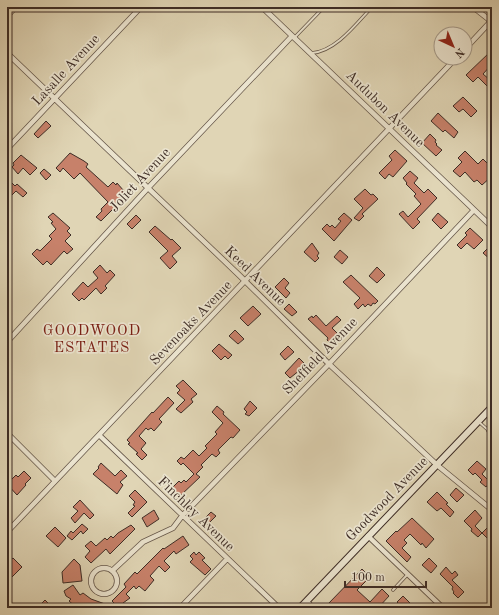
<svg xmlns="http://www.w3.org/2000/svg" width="499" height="615" viewBox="0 0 499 615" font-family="'Old Standard TT',serif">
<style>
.building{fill:#c7816a;stroke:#3e2d26}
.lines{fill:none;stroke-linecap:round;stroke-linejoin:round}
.lane-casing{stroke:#66574a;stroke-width:3.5}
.street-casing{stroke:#66574a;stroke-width:6}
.secondary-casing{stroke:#3e2d26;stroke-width:8}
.lane{stroke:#ebe4cf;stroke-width:2}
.street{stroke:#ebe4cf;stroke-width:4.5}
.secondary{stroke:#ebe4cf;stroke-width:6}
.labels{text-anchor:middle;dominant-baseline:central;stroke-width:3.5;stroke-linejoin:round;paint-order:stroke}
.street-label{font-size:14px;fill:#3e2d26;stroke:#ebe4cf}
.neighbourhood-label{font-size:15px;letter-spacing:1px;fill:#7a1f14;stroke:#ebe4cf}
</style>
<rect width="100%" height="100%" fill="#e0d5b5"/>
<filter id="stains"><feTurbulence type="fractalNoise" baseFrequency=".005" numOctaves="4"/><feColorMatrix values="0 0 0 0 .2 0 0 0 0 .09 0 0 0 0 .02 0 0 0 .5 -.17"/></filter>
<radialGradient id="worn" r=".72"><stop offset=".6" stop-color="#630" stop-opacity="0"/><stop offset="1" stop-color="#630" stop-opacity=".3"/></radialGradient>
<!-- building -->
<path class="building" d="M 490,52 L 492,55 L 492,64 L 483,74 L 490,80 L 492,78 L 492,91 L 478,77 L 473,82 L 466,75 Z
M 463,97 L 477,111 L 471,117 L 463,109 L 459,112 L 453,106 Z
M 438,113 L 458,132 L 454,138 L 445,130 L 443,132 L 431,121 Z
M 46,121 L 51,126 L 38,138 L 34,134 Z
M 430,134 L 436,140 L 435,142 L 437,144 L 436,145 L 442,150 L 436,156 L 422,143 Z
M 395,150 L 407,161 L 393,177 L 389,174 L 385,179 L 379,173 L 392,160 L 389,156 Z
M 465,151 L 478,164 L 483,159 L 492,168 L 492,176 L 482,185 L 477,180 L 474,182 L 465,172 L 460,177 L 453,171 L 462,162 L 458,158 Z
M 70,153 L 84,161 L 88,164 L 86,167 L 108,187 L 113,182 L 116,185 L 117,183 L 124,191 L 123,192 L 126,196 L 101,221 L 96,217 L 102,211 L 101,209 L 108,202 L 80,173 L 74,179 L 63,168 L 60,172 L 56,168 Z
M 21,155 L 37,168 L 30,175 L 23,168 L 18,174 L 12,167 L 14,165 L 13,163 Z
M 44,169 L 51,175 L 46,180 L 40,173 Z
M 410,171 L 418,178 L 414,183 L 424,193 L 428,189 L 437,198 L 417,219 L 420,222 L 413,229 L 399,214 L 403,211 L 408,217 L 421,204 L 414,196 L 416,194 L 406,184 L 407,183 L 403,178 Z
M 7,178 L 15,186 L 17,184 L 27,193 L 23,197 L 16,191 L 7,200 Z
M 365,189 L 371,195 L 373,194 L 378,199 L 362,214 L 364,216 L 359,221 L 354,218 L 363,208 L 354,199 Z
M 53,213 L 70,228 L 67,231 L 71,235 L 65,241 L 73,249 L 67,254 L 64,251 L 51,265 L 47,261 L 43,265 L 32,254 L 37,249 L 40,251 L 52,239 L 49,236 L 56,229 L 51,223 L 53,222 L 48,217 Z
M 344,213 L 352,220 L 334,241 L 322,229 L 327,224 L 330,227 L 332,225 L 335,228 L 341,221 L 338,219 Z
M 438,213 L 448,222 L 441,229 L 432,220 Z
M 136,215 L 141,220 L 132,229 L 127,224 Z
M 155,226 L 171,240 L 172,239 L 181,248 L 172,256 L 177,262 L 170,269 L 160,258 L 168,251 L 149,232 Z
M 470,228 L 483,240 L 474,249 L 467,243 L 461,249 L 457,245 L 467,235 L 465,233 Z
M 312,243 L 319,253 L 317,256 L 319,258 L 315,262 L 304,252 Z
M 489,247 L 492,250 L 492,261 L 483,253 Z
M 340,250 L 348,257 L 342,264 L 334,257 Z
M 100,265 L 107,273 L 110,270 L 115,275 L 105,286 L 107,288 L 101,294 L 96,288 L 84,300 L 82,298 L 79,301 L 72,294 L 83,282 L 88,287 L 98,278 L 93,272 Z
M 377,267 L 385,275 L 377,283 L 369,276 Z
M 351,275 L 378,301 L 375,304 L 373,303 L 371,306 L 368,304 L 365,307 L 363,304 L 358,309 L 354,304 L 360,298 L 343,282 Z
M 284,278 L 289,283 L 285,288 L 290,293 L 286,298 L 275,287 Z
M 289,304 L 297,312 L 292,316 L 284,309 Z
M 253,306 L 261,314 L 248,326 L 240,318 Z
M 316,315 L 326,326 L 337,316 L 341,320 L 332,328 L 338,334 L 330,343 L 327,340 L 328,338 L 308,319 L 312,316 L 313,318 Z
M 235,330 L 244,339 L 238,344 L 229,336 Z
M 219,344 L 232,355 L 228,359 L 225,356 L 221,360 L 212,351 Z
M 288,346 L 294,352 L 285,360 L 280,354 Z
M 299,358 L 308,367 L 302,372 L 300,370 L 290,378 L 285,373 Z
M 183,380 L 197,394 L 191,399 L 193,402 L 181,413 L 176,409 L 185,400 L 177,393 L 180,390 L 176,386 Z
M 168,397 L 174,403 L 159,419 L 162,422 L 154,431 L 151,428 L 148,430 L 146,428 L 139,436 L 146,443 L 141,449 L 147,455 L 142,460 L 136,454 L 138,453 L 128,444 L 130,443 L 127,440 L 152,412 L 153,413 Z
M 250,401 L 257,408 L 249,416 L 245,414 L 247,412 L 244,409 Z
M 217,406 L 224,412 L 223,414 L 240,430 L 233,438 L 231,437 L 218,450 L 220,453 L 216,457 L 212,454 L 201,465 L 203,467 L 196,474 L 200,477 L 180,496 L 175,491 L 176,490 L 173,487 L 179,481 L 181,483 L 184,480 L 186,482 L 194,474 L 183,463 L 181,465 L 177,461 L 181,457 L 184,459 L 193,450 L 199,456 L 207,448 L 205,446 L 217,434 L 215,432 L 223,423 L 212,412 Z
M 477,461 L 486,469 L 482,474 L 490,482 L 486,487 L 480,482 L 482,480 L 475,473 L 473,475 L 468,470 Z
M 101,463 L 115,476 L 121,470 L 127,476 L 120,482 L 123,485 L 117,494 L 93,474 L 99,468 L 98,467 Z
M 24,471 L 31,478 L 25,484 L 26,485 L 17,495 L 7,484 L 16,475 L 18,477 Z
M 456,488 L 464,495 L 457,502 L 450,495 Z
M 135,490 L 147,502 L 132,517 L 128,513 L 135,506 L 133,505 L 135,502 L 129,496 Z
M 437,492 L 448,503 L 446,504 L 454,512 L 450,517 L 441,508 L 437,511 L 427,502 Z
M 80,500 L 94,515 L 90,519 L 84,513 L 75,523 L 71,518 L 78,511 L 73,507 Z
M 154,510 L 159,519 L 147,527 L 142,518 Z
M 475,510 L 482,518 L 475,526 L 482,533 L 478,537 L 471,531 L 472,529 L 464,521 Z
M 211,512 L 216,516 L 207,525 L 202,521 Z
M 412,518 L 434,539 L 426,548 L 422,543 L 421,545 L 410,534 L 404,540 L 407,543 L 402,548 L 411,557 L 407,562 L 386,541 L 396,531 L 397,532 Z
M 82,524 L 88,529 L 83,534 L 81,531 L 72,540 L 67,536 L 71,531 L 73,533 Z
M 131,525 L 135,529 L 110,554 L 106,549 L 91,563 L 85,557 L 90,551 L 85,546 L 91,541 L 96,546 L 105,538 L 107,540 L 111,536 L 113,538 L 118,533 Z
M 489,526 L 492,529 L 492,532 L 487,538 L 482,533 Z
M 55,527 L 66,538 L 58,547 L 46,536 Z
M 183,536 L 189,545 L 176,554 L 174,551 L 164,561 L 170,567 L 165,572 L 159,566 L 150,576 L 154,580 L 145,591 L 139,586 L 136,589 L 134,586 L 126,594 L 130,598 L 123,603 L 128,608 L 119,608 L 112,601 L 126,587 L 124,584 L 135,572 L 137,574 L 163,548 L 164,549 Z
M 194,552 L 196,555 L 199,552 L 205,558 L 202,560 L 211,569 L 205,575 L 190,562 L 193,559 L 190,556 Z
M 13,558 L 22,567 L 7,582 L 7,563 Z
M 429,558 L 437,566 L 431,573 L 422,565 Z
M 74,559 L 80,565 L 82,581 L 63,583 L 62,572 Z
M 446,567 L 452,574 L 455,571 L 458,575 L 452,580 L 464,592 L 458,598 L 453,593 L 454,592 L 452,589 L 453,587 L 440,574 Z
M 362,569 L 370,577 L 357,590 L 370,602 L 382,589 L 389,596 L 378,608 L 332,608 L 328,604 Z
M 73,585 L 80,595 L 83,593 L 91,599 L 105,604 L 104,608 L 77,608 L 69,601 L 71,599 L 66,596 L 64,591 Z
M 403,596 L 415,608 L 403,608 L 397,602 Z
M 45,600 L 50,605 L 46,608 L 37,608 Z"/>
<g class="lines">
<defs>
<path id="lane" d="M 295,37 L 324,7
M 312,53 C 336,51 356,24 372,7
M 489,412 L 492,416
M 479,422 L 488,430 L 492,432
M 488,431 L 492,436
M 393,590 L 407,575
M 308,601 L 315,608"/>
<path id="street" d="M 262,7 L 492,227
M 473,7 L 492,22
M 7,16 L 16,7
M 465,49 L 492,20
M 7,53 L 240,276 L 329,364 L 437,465 L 492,510
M 7,149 L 141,7
M 7,342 L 148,188 L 292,36
M 7,433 L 55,481
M 99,435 L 279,608
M 7,532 L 456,58
M 368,536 L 443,608
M91 581a13 13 0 1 1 26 0a13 13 0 1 1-26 0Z
M 112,571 L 143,542 L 173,528 L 182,516 L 329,364 L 474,210
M 180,608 L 227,559"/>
<path id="secondary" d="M 300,608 L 492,407"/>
</defs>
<!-- lane casing -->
<use href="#lane" class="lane-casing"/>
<!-- street casing -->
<use href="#street" class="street-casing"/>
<!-- secondary casing -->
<use href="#secondary" class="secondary-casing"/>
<!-- lane -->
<use href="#lane" class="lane"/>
<!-- street -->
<use href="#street" class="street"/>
<!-- secondary -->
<use href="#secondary" class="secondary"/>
</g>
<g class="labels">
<!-- street labels -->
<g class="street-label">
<text transform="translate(66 70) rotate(-47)">Lasalle Avenue</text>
<text transform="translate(385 109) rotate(44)">Audubon Avenue</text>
<text transform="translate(140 180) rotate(-47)">Joliet Avenue</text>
<text transform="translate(255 276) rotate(44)">Keed Avenue</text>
<text transform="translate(191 323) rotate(-46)">Sevenoaks Avenue</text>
<text transform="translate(320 356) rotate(-46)">Sheffield Avenue</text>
<text transform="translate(387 499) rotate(-46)">Goodwood Avenue</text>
<text transform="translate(196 514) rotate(44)">Finchley Avenue</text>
</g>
<!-- neighbourhood labels -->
<g class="neighbourhood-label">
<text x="92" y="331">GOODWOOD<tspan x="92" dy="17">ESTATES</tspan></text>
</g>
</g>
<!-- margin -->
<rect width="499" height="615" fill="none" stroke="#e0d5b5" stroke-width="24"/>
<rect x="8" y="8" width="483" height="599" fill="none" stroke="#3e2d26" stroke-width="2"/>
<rect x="12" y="12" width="475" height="591" fill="none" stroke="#3e2d26"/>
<!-- north arrow -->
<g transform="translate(453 46) rotate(136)"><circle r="19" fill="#ebe4cf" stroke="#a69b8b"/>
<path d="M0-3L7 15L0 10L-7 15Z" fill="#8f2418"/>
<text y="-6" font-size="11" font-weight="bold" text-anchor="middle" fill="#3e2d26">N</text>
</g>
<!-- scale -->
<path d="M345 581v6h81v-6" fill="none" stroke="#3e2d26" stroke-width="2"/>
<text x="351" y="581" font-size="12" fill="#3e2d26" stroke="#ebe4cf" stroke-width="3" paint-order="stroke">100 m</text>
<rect width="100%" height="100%" filter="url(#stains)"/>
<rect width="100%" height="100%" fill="url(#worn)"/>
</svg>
